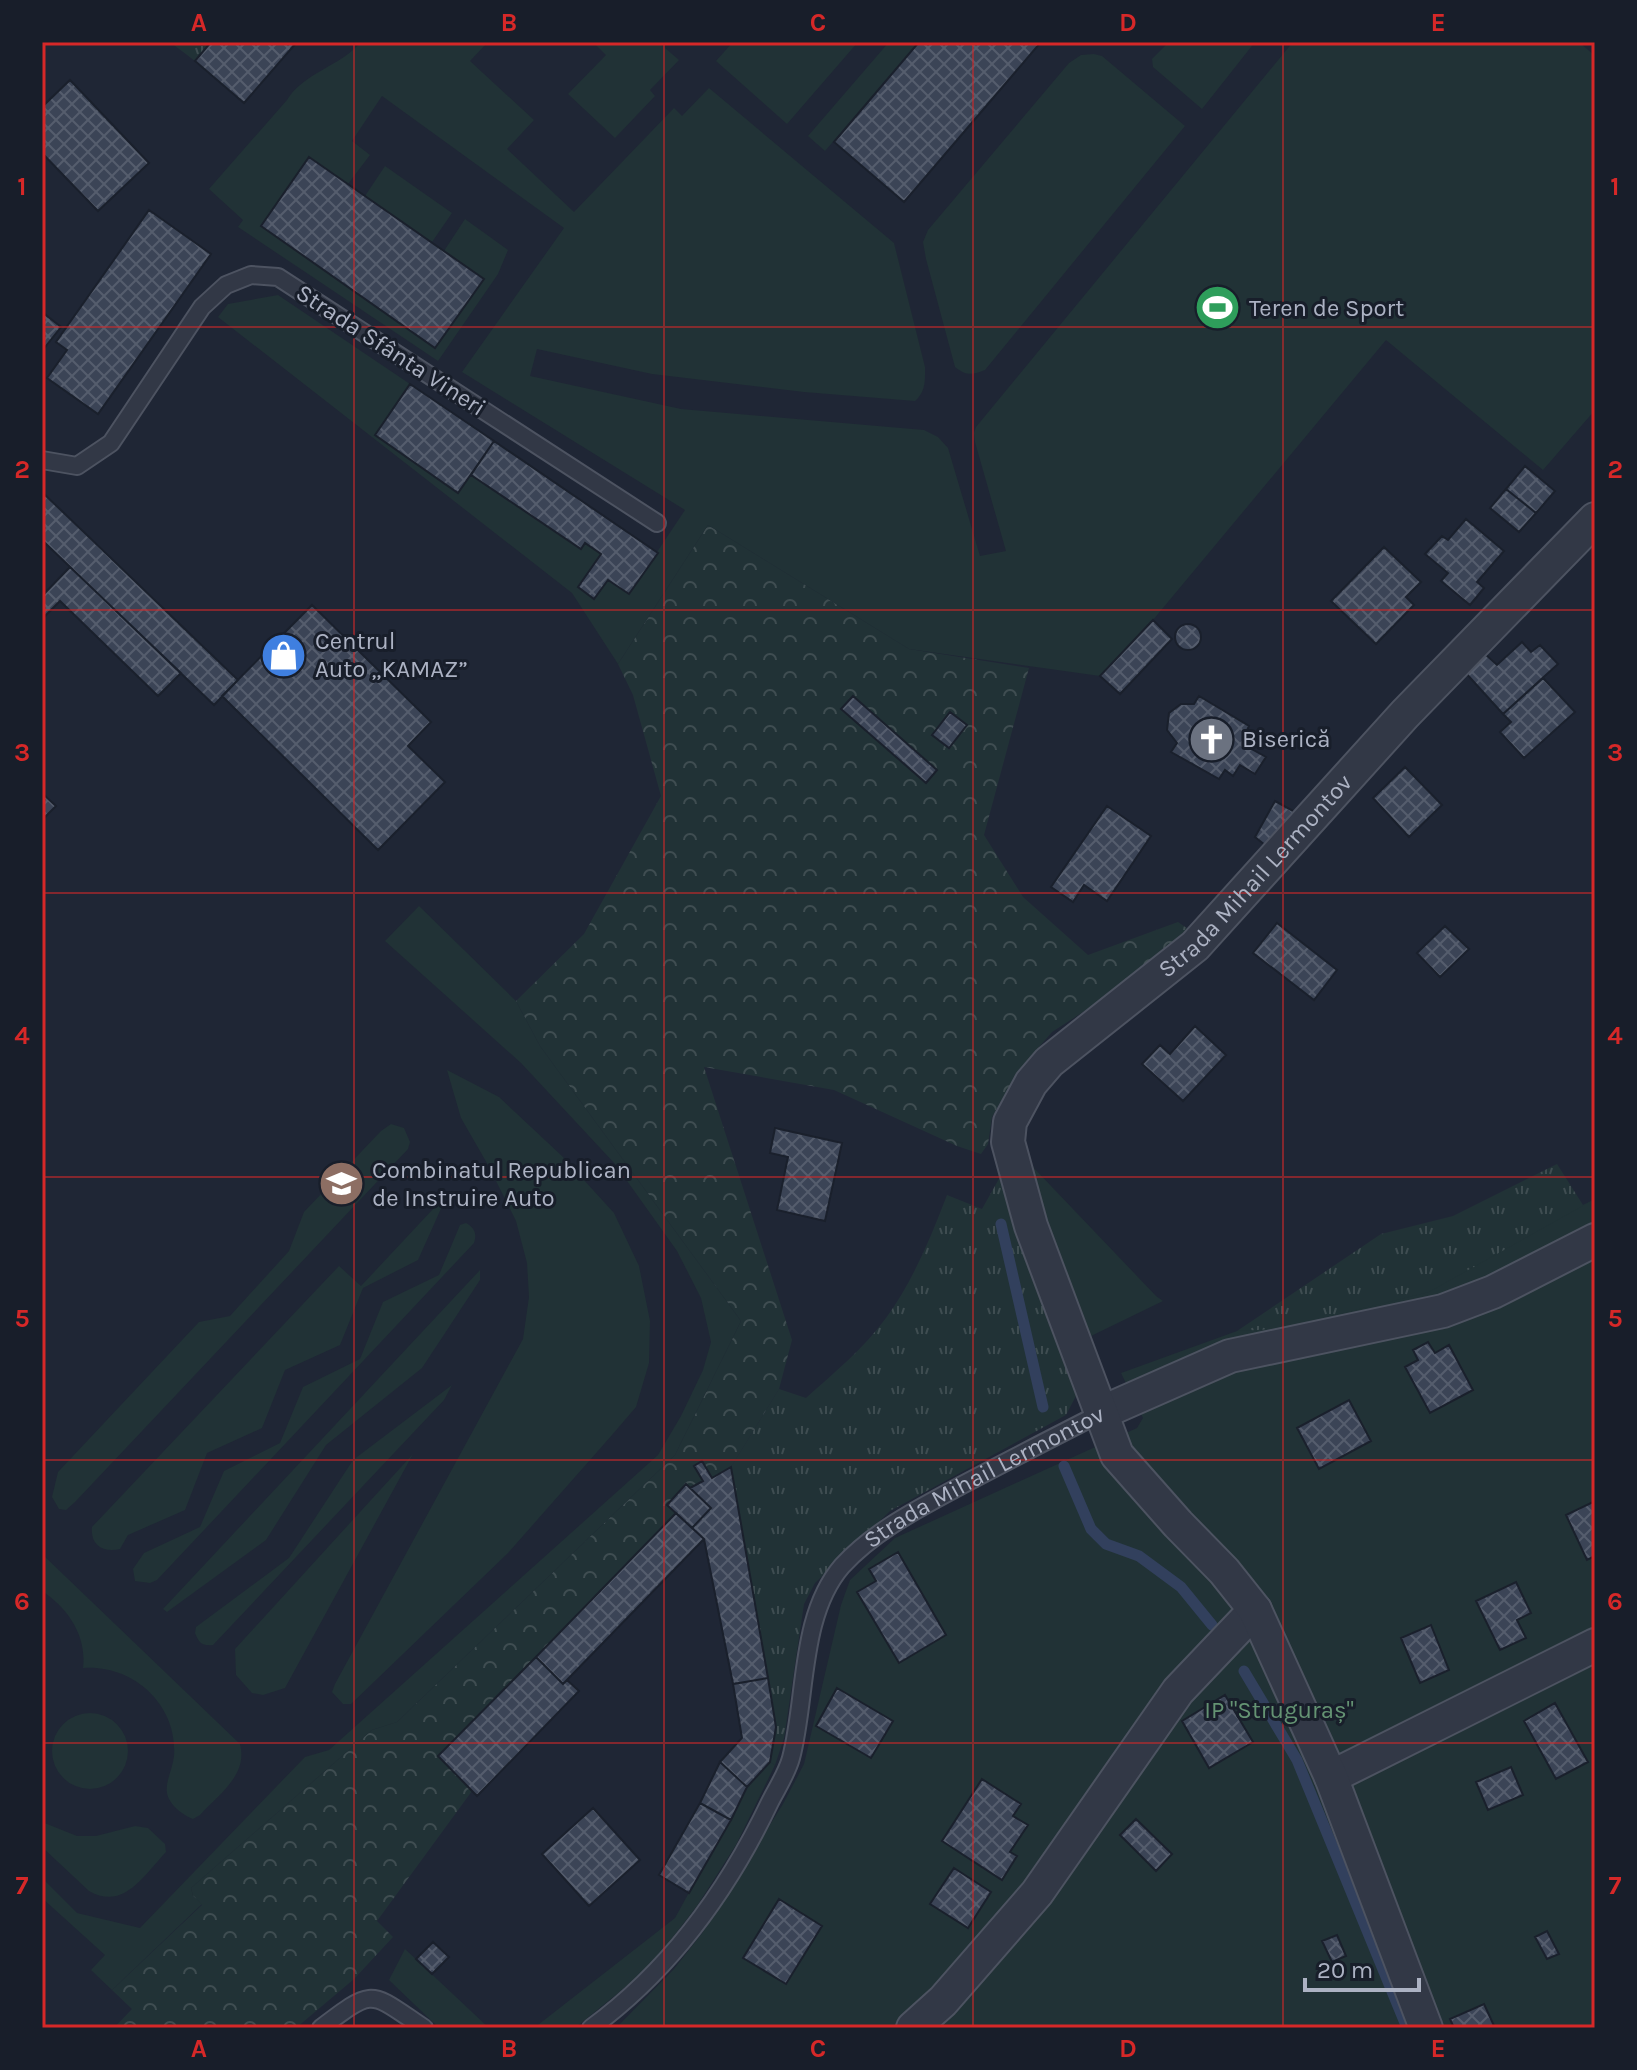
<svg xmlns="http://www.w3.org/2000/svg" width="1637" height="2070" viewBox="0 0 1637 2070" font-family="Karla,sans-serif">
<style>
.grass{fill:url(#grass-tufts)}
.forest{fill:url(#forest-crowns)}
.garden{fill:#213236}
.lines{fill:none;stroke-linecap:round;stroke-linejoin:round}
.stream{stroke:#32405d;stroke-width:11}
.building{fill:url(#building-cross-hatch);stroke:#1a202c;stroke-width:2}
.lane-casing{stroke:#4d5361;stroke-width:20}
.street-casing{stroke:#4d5361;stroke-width:36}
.lane{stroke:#323846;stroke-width:16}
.street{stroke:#323846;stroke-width:32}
.grid{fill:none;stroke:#d62828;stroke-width:2;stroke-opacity:0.55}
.labels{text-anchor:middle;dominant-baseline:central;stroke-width:6;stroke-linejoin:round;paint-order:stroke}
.poi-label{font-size:24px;fill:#acb2c3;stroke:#181e2a;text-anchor:start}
.street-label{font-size:24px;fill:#acb2c3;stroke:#181e2a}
.park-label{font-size:24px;fill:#649373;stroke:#181e2a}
.neatline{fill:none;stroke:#d62828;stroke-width:3}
.grid-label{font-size:26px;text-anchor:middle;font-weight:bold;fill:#d62828}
</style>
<defs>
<pattern id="grass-tufts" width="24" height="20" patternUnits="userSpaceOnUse" patternTransform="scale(2)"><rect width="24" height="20" fill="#213236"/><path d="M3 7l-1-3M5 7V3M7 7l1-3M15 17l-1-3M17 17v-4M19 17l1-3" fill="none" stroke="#3f4d51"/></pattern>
<pattern id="forest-crowns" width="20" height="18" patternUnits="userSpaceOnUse" patternTransform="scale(2)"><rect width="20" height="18" fill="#213236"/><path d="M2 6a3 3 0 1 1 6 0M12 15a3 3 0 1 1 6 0" fill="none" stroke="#3f4d51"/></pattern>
<pattern id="building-cross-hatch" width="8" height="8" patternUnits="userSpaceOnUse" patternTransform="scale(2)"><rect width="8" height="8" fill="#3b4456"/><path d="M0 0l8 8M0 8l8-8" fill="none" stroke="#555d6d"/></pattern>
</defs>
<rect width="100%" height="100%" fill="#1f2635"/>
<!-- grass -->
<path class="grass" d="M 170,42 L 211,42 L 195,61 Z
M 1557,1164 L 1583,1205 L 1595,1199 L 1503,1279 L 1251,1343 L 1237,1331 L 1381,1234 L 1453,1216 Z
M 1000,1177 L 1078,1392 L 1066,1415 L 890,1511 L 815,1583 L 804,1604 L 784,1738 L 775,1765 L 770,1762 L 776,1727 L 731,1467 L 779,1389 L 806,1398 C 834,1373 864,1348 886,1318 C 913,1281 931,1237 947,1195 L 982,1209 Z"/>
<!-- forest -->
<path class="forest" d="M 708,525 L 909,649 L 1029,668 L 984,835 L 1023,897 L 1088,955 L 1178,922 L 1188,929 L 1100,1001 L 1052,1032 L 1019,1070 L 992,1117 L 988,1144 L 981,1154 L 957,1146 L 834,1090 L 704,1067 L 792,1340 L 779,1389 L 731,1467 L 712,1478 L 702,1462 L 694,1465 L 703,1481 L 690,1488 L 687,1485 L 668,1505 L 676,1513 L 438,1756 L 472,1791 L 377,1921 L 393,1937 L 354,1979 L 296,2028 L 114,2028 L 132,2009 L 112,1990 L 202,1905 L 193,1896 L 191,1888 L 372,1730 L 397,1722 L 675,1455 L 741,1321 L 540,1046 L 516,1001 L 584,934 L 661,796 L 633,695 L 618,664 Z"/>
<!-- garden -->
<path class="garden" d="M 361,42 L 488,42 L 470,61 L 534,120 L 507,149 L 574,212 L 674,108 L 682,116 L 709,88 L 894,243 L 925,367 C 925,381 926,391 915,401 L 804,392 L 652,374 L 537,349 L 530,376 L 681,409 L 924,430 L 938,437 L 948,448 L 980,556 L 1006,551 L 975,442 L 974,433 L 976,427 L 1293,42 L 1579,42 L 1595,56 L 1595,410 L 1543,470 L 1386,340 L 1153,620 L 1100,676 L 909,649 L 708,525 L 618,664 L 572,593 L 218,317 L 228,304 L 278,295 L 410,384 L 375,436 L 457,492 L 471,475 L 580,549 L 585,543 L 601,554 L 578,587 L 594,599 L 608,580 L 629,594 L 685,510 L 462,372 L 564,228 L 382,96 L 352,141 L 370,155 L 348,184 L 309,157 L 261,226 L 435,347 L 444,251 L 465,219 L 508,250 L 498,274 L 438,361 L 238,227 L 243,220 L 209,189 L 287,100 C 303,73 341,66 361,42 Z
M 593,42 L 658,42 L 679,60 L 650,90 L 655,96 L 615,138 L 568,94 L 606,55 Z
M 733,42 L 858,42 L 787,124 L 716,61 Z
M 889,42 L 919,42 L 825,151 L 808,136 Z
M 1169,42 L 1255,42 L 1202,109 L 1153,67 L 1152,59 Z
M 1094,54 L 1102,56 L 1185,126 L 985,370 C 973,375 966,376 955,367 L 926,259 L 923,242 L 928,230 L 1069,63 L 1081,55 Z
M 385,166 L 452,213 L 432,242 L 365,196 Z
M 419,906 L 516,1001 L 540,1046 L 741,1321 L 675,1455 L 397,1722 L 372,1730 L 191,1888 L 193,1896 L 202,1904 L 112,1990 L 91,1970 L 105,1955 L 42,1898 L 42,1878 L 77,1913 L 140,1928 L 305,1757 L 329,1750 L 658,1455 L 681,1416 L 703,1370 L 711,1342 L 701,1298 L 677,1251 L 615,1164 L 521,1063 L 385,941 Z
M 447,1070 L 499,1097 L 562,1156 L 614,1213 L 639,1266 L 650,1321 L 649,1363 L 636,1407 L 612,1435 L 508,1553 L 351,1704 L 343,1704 L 332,1692 L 335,1684 L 523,1339 L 529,1297 L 527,1263 L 516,1221 L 488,1165 L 461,1118 Z
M 391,1124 L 404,1128 L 410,1142 L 408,1149 L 75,1502 L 66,1510 L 59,1509 L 52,1497 L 58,1472 L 199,1322 L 230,1316 L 289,1251 L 304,1212 L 381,1131 Z
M 1031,1165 L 1156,1296 L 1163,1301 L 1089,1337 L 1030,1179 Z
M 448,1193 L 418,1260 L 363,1288 L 340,1345 L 285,1370 L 262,1428 L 207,1453 L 185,1510 L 128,1535 L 120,1549 C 103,1553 90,1545 92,1527 L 339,1266 L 361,1286 Z
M 1595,1199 L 1595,2028 L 616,2028 L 674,1969 L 703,1932 L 783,1804 L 804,1764 L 841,1605 L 850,1580 L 895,1538 L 1137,1428 L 1143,1418 L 1121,1373 L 1237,1331 L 1278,1329 L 1429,1292 Z
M 466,1223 C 475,1228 477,1234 474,1243 L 157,1580 L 150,1583 L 135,1581 L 133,1569 L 144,1553 L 200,1527 L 224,1471 L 280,1443 L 303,1387 L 360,1359 L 383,1302 L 439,1275 L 460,1225 Z
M 480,1270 L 480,1280 L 422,1368 L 326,1445 L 266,1540 L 167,1612 L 163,1609 Z
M 452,1385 L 444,1400 L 213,1645 C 202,1646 199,1643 195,1633 L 196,1627 L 289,1558 L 353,1460 Z
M 413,1454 L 285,1688 L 263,1695 L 252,1693 L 236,1675 L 235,1649 Z
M 42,1554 L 240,1744 C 248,1775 220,1793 200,1815 L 193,1819 C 183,1815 169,1805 167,1793 C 165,1782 173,1768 174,1756 C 178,1705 133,1664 83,1668 C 87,1636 68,1608 42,1591 Z
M52 1751a38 38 0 1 1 76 0a38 38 0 1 1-76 0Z
M 770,1762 L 775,1765 L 736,1845 L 697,1906 L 649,1968 L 575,2028 L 534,2028 L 675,1918 L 747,1787 Z
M 42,1822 L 77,1836 L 96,1836 L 135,1826 L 148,1828 L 165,1844 L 166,1852 C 144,1875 124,1911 89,1891 L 42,1847 Z
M 405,1949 L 489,2028 L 439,2028 L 389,1980 Z"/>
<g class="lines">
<!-- stream -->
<path class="stream" d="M 1001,1224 L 1043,1407
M 1064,1466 L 1091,1529 L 1106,1544 L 1139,1556 L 1181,1587 L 1212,1625
M 1244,1671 L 1297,1760 L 1407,2028"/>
</g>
<!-- building -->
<path class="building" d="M 211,42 L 297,42 L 244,103 L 195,61 Z
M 919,42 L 1041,42 L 904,202 L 834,142 Z
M 70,80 L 149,163 L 98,211 L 42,153 L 42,107 Z
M 309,157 L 484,279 L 435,348 L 261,226 Z
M 149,210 L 211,254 L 98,414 L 47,378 L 67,350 L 56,342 Z
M 42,312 L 61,327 L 42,351 Z
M 410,384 L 494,441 L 458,493 L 375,435 Z
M 494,441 L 658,553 L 629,594 L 608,580 L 594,599 L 578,587 L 601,554 L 585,543 L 581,549 L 471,475 Z
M 1525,466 L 1555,491 L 1536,513 L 1506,489 Z
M 1506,489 L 1536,513 L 1519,532 L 1490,508 Z
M 42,492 L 238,680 L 214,705 L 42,540 Z
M 1466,519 L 1504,551 L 1477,582 L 1484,588 L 1470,605 L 1441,581 L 1448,573 L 1425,554 L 1442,536 L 1448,540 Z
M 1384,547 L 1421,582 L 1406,597 L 1414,605 L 1376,644 L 1331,601 Z
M 70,567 L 181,673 L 158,696 L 60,601 L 42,619 L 42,596 Z
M 312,605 L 431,722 L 408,746 L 445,782 L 378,850 L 222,696 Z
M 1153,620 L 1172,639 L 1120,694 L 1100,676 Z
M1175 637a13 13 0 1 1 26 0a13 13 0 1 1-26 0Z
M 1522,642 L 1531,652 L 1540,645 L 1558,664 L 1503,714 L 1464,671 L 1484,653 L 1497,665 Z
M 1543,678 L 1575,712 L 1524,758 L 1500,732 L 1511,722 L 1503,714 Z
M 853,696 L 937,770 L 926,783 L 841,709 Z
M 1199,696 L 1249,726 L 1245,735 L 1254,740 L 1250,748 L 1266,757 L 1255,774 L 1240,765 L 1233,776 L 1225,770 L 1219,779 L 1171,752 L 1177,743 L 1167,730 L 1169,713 L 1181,704 L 1194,704 Z
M 950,712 L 967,725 L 949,748 L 932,735 Z
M 1405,767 L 1442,805 L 1409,837 L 1373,798 Z
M 42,793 L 56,806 L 42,820 Z
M 1275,801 L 1295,812 L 1265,845 L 1255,837 Z
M 1107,806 L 1151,836 L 1107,901 L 1084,885 L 1073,902 L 1051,887 Z
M 1277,923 L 1337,970 L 1314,1000 L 1253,953 Z
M 1445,926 L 1469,949 L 1440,977 L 1417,953 Z
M 1195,1026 L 1226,1055 L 1183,1101 L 1142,1064 L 1160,1045 L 1170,1054 Z
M 775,1128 L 842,1143 L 825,1221 L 777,1210 L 788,1157 L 770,1153 Z
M 1428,1342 L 1435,1353 L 1449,1345 L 1473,1390 L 1430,1413 L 1405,1367 L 1418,1360 L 1413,1350 Z
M 1349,1400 L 1371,1441 L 1319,1469 L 1297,1428 Z
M 702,1461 L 712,1478 L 731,1467 L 768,1678 L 733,1684 L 704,1539 L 692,1528 L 711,1508 L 690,1488 L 703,1481 L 694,1466 Z
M 686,1484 L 711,1508 L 692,1528 L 667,1505 Z
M 1595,1501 L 1595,1556 L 1587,1560 L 1566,1515 Z
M 676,1513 L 704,1539 L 563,1684 L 536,1657 Z
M 898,1552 L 946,1635 L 899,1663 L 857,1592 L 876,1581 L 869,1569 Z
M 1516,1582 L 1531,1613 L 1517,1620 L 1526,1638 L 1500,1650 L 1476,1601 Z
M 1431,1625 L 1449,1670 L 1420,1683 L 1401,1638 Z
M 536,1657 L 563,1684 L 567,1680 L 579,1691 L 477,1796 L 438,1756 Z
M 768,1678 L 776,1727 L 770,1762 L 747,1787 L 720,1762 L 742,1738 L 733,1684 Z
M 837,1688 L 893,1721 L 871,1758 L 816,1726 Z
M 1225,1695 L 1253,1742 L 1209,1768 L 1182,1721 Z
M 1555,1703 L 1588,1762 L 1556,1779 L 1524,1721 Z
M 720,1762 L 747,1787 L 731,1820 L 700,1803 Z
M 1511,1767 L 1523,1795 L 1488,1810 L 1476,1782 Z
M 982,1779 L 1021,1804 L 1013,1816 L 1028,1825 L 1010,1852 L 1017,1856 L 1002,1880 L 942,1841 Z
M 700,1803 L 731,1820 L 689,1893 L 659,1875 Z
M 593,1808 L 640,1860 L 589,1906 L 542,1854 Z
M 1136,1819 L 1172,1854 L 1156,1871 L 1120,1835 Z
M 954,1868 L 991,1892 L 968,1928 L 930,1904 Z
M 779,1899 L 822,1926 L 786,1984 L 743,1958 Z
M 1547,1931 L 1559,1954 L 1547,1959 L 1535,1937 Z
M 1337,1935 L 1346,1956 L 1332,1962 L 1322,1941 Z
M 433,1942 L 449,1957 L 432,1974 L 416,1959 Z
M 1484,2004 L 1495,2028 L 1454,2028 L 1450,2019 Z"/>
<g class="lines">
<defs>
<g id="lane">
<path d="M 42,460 L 77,466 L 111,443 L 202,307 L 226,285 L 251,275 L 278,277 L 657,523"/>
<path d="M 321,2028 C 375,1987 369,1991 424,2028"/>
<path id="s1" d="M 591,2028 C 670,1970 728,1890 770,1802 C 777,1788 787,1773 791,1758 C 807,1698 799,1616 842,1566 C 875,1530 920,1508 962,1485 C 1009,1460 1056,1436 1103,1412"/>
</g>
<g id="street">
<path d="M 1103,1412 L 1230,1356 L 1443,1311 L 1493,1292 L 1595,1240"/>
<path d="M 1331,1777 L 1595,1645"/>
<path d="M 913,2028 L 943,2001 L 1037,1893 L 1178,1691 L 1255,1610"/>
<path id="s2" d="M 1426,2028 L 1331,1777 L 1255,1610 L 1224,1571 L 1178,1524 L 1117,1455 L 1031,1226 L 1008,1142 L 1010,1122 L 1031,1083 L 1049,1062 L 1195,946 L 1405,714 L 1595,519"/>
</g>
</defs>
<!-- lane casing -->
<use href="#lane" class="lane-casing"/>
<!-- street casing -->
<use href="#street" class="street-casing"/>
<!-- lane -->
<use href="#lane" class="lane"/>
<!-- street -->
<use href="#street" class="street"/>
</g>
<!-- grid -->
<path class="grid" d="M 354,42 L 354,2028M 664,42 L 664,2028M 973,42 L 973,2028M 1283,42 L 1283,2028M 42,327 L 1595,327M 42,610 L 1595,610M 42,893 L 1595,893M 42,1177 L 1595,1177M 42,1460 L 1595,1460M 42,1743 L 1595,1743"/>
<!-- icons -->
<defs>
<symbol id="stadium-disc" viewBox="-11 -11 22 22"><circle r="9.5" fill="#2e9e5b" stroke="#181e2a"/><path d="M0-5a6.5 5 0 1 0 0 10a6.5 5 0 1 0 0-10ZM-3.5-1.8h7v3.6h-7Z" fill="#fff"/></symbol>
<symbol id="shop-disc" viewBox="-11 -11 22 22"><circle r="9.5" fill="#3f7fe0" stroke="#181e2a"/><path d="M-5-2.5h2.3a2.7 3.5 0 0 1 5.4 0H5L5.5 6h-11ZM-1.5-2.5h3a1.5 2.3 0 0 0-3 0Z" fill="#fff"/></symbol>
<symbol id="church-disc" viewBox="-11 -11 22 22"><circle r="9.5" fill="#6b7280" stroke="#181e2a"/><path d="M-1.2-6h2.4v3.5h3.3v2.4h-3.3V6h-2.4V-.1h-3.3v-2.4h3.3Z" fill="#fff"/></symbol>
<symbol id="school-disc" viewBox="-11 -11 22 22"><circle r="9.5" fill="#8d6e63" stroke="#181e2a"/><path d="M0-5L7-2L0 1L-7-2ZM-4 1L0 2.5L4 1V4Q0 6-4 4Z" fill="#fff"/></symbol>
</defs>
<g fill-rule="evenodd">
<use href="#stadium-disc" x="1192" y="282" width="51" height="51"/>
<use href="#shop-disc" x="258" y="630" width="51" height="51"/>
<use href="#church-disc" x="1186" y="714" width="51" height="51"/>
<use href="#school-disc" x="316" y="1158" width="51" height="51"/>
</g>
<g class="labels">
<!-- poi labels -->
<g class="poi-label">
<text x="1249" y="308">Teren de Sport</text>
<text x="315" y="641">Centrul<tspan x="315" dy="28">Auto „KAMAZ”</tspan></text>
<text x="1242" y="739">Biserică</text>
<text x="372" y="1170">Combinatul Republican<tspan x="372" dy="28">de Instruire Auto</tspan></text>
</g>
<!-- street labels -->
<g class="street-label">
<text transform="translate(391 350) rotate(33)">Strada Sfânta Vineri</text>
<text stroke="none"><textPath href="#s2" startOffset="1362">Strada Mihail Lermontov</textPath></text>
<text stroke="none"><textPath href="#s1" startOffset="710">Strada Mihail Lermontov</textPath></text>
</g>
<!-- park labels -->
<g class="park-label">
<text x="1279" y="1710">IP "Struguraș"</text>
</g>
</g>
<!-- border -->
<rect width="1637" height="2070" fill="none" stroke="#181e2a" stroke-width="88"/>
<!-- scale -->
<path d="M1305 1978v12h114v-12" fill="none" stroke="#acb2c3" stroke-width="4"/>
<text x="1317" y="1978" font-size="24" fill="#acb2c3" stroke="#181e2a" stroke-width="6" paint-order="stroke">20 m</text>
<rect x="44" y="44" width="1549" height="1982" class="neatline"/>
<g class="grid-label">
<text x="199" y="31">A</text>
<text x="509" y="31">B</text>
<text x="818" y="31">C</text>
<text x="1128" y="31">D</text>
<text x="1438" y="31">E</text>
<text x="22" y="195">1</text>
<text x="1615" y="195">1</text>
<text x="22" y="478">2</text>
<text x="1615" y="478">2</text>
<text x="22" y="761">3</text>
<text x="1615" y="761">3</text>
<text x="22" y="1044">4</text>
<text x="1615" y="1044">4</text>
<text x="22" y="1327">5</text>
<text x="1615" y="1327">5</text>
<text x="22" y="1610">6</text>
<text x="1615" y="1610">6</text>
<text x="22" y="1894">7</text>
<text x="1615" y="1894">7</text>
<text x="199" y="2057">A</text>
<text x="509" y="2057">B</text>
<text x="818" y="2057">C</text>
<text x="1128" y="2057">D</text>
<text x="1438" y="2057">E</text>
</g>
</svg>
